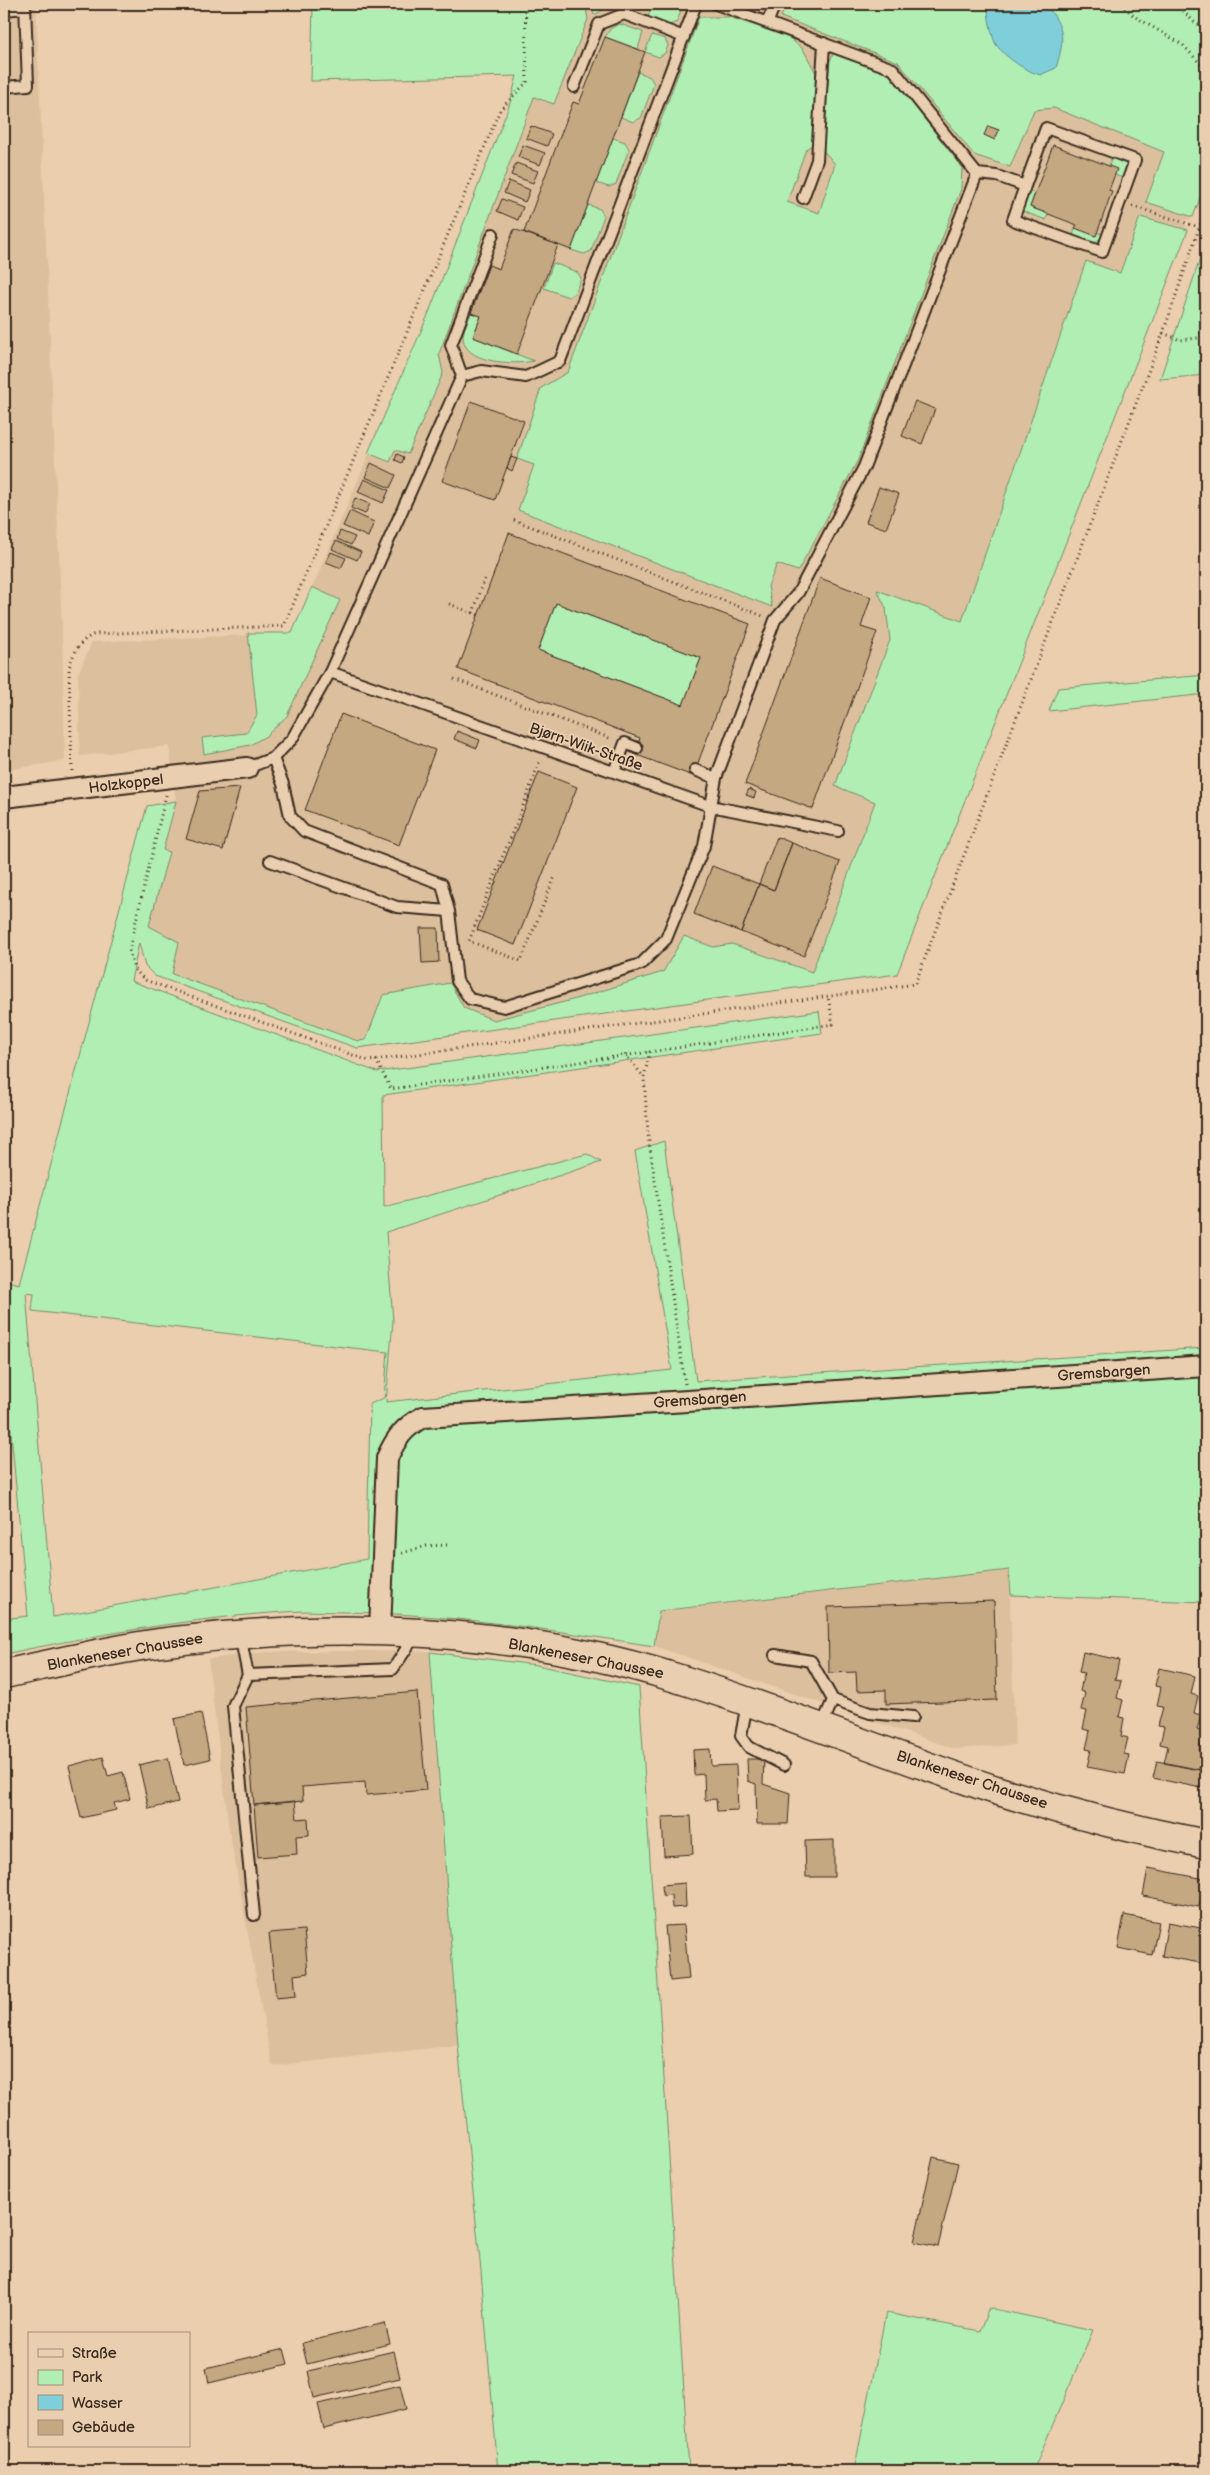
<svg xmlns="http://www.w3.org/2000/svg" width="1210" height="2475" viewBox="0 0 1210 2475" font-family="'Balsamiq Sans',sans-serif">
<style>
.built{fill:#dcc09d}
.green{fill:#b1eeb4;stroke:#768c69;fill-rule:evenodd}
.water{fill:#7fcfda;stroke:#648d8f}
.building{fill:#c4a882;stroke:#3b2a1e;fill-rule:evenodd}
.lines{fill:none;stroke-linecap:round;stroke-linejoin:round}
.service-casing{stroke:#3b2a1e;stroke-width:14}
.minor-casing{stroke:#3b2a1e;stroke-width:24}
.secondary-casing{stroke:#3b2a1e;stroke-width:31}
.path{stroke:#3b2a1e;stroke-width:3;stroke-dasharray:1 4;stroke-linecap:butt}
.service{stroke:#e9ceb0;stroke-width:10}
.minor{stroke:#e9ceb0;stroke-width:20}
.secondary{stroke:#e9ceb0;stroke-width:28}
.labels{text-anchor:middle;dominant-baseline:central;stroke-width:4;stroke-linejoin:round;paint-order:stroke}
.street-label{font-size:15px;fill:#3b2a1e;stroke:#e9ceb0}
</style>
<rect width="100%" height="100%" fill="#eacead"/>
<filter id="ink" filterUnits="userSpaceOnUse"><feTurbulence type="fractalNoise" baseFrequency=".02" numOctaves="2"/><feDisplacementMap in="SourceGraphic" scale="10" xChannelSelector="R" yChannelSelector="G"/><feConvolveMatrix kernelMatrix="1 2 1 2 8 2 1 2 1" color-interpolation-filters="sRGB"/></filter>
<g filter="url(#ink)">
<!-- built -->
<path class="built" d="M 4,4 L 36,4 L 62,630 L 65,761 L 4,770 Z
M 557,4 L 1110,4 L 1206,182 L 1193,217 L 1183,221 L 1188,230 L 897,974 L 357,1048 L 155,976 L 145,966 L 139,941 L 176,801 L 169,746 L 80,756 L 78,674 L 92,642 L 293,633 L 428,315 L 509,106 Z
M 1009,1570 L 1015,1745 L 955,1749 L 654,1646 L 659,1612 Z
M 363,1651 L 430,1652 L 458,2045 L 272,2066 L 229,1829 L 208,1659 L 267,1652 Z"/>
<!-- green -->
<path class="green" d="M 313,4 L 585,4 L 588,19 L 554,104 L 534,97 L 439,354 L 443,373 L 408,454 L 395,450 L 390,462 L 368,453 L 428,315 L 509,106 L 517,76 L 311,81 Z
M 591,4 L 608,4 L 607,8 L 594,15 Z
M 652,4 L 680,4 L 683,5 L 677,22 L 669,25 L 648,17 Z
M 786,4 L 1206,4 L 1206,182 L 1193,217 L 1146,202 L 1164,152 L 1054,108 L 1034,110 L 1010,167 L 974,155 L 898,62 L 781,17 Z
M 699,17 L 729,17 L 787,36 L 803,49 L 816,73 L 812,145 L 806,149 L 787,202 L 819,213 L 835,164 L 822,149 L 830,61 L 834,52 L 890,75 L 962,167 L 961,189 L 858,460 L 798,571 L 777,564 L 768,586 L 772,607 L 518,510 L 534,465 L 517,459 L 541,388 L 568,372 Z
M 620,24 L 643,32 L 638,49 L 605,37 L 611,28 Z
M 652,35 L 665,39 L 668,46 L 665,53 L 659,57 L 645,52 Z
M 638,72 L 650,77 L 654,84 L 641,118 L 633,122 L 621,117 Z
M 613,138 L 625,142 L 629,149 L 616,184 L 609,187 L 596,183 Z
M 1112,157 L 1127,165 L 1125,179 L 1115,175 L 1109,166 Z
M 1030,192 L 1035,193 L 1030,207 L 1048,214 L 1046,220 L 1022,211 Z
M 588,205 L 600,209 L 604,216 L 591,251 L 584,254 L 571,250 Z
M 1140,217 L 1188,230 L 897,974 L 357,1048 L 155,976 L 145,966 L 139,943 L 131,981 L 377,1072 L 819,1011 L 822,1033 L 383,1095 L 384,1207 L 587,1154 L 601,1162 L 386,1232 L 393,1321 L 386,1402 L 672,1370 L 635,1151 L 664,1141 L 696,1381 L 1206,1348 L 1206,1602 L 1011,1595 L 1009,1570 L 659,1611 L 654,1646 C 551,1630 450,1614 345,1612 C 325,1612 305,1610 285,1612 C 191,1618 96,1635 4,1654 L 4,1619 L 28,1616 L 4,1357 L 4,1280 L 19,1284 L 147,806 L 176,801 L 163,850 L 169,852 L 149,926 L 179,942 L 172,974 L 358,1041 L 366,1040 L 383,995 L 450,983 L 464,1008 L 494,1020 L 572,1000 L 663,972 L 684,936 L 713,947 L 732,944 L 812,972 L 875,802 L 835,786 L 890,640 L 886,608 L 877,590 L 962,621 L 1086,261 L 1120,273 ZM 26,1293 L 34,1294 L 32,1311 L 388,1352 L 384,1398 L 370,1404 L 367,1559 L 53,1617 Z
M 1075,228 L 1103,234 L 1097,242 L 1091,242 L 1073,236 Z
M 1206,241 L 1206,375 L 1160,379 Z
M 553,263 L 577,272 L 581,278 L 575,293 L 568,297 L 544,288 Z
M 471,313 L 481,316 L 473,337 L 534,361 C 515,365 461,364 463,335 C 464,328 469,319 471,313 Z
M 312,587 L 340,600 L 287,716 L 266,736 L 250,745 L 204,754 L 202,738 L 246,733 L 257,715 L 248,633 L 292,633 Z
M 556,603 L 701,658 L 683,705 L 538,650 Z
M 1206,675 L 1206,694 L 1049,711 L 1058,688 Z
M 430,1652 L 537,1665 L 639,1687 L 689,2471 L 498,2471 L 481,2271 L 458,2045 Z
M 989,2308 L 1093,2330 L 1033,2471 L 854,2471 L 886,2313 L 980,2331 Z"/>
<!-- water -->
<path class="water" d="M 988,4 L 1046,4 C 1065,30 1065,38 1056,68 L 1040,75 C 1024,70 1008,59 997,46 C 992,40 987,12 988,4 Z"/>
<!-- building -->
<path class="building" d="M 631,4 L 646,4 L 644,9 Z
M 605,37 L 645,52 L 571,250 L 524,232 L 573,102 L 579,104 Z
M 531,126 L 552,134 L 547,146 L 526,138 Z
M 988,126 L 999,130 L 995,140 L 984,135 Z
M 523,145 L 545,153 L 540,165 L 518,157 Z
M 1053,145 L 1117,169 L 1109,190 L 1112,191 L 1096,236 L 1075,228 L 1077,225 L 1030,207 Z
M 516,163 L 538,171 L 533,183 L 511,175 Z
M 509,181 L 530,190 L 525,202 L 504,193 Z
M 502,199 L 523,207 L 518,220 L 497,211 Z
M 514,229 L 558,245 L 517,354 L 473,337 L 481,316 L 471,313 L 489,265 L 499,269 Z
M 471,401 L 524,421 L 495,500 L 442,481 Z
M 915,401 L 935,409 L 922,444 L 902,436 Z
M 397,454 L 404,457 L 402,463 L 395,460 Z
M 511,457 L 517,459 L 512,471 L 507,468 Z
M 371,463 L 396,475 L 390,488 L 365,477 Z
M 364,479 L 389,490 L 383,503 L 358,492 Z
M 879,487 L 899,494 L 886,529 L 866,522 Z
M 355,498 L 370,504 L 365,514 L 351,508 Z
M 350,511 L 374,522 L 368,537 L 343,526 Z
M 340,531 L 355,537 L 351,545 L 337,539 Z
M 509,533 L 750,624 L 693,776 L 634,754 L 640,738 L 458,669 ZM 556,603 L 701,658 L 683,705 L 538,650 Z
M 336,541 L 361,552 L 357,560 L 332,549 Z
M 331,552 L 346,558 L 341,568 L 326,562 Z
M 820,578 L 871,597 L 861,627 L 877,632 L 813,809 L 745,784 Z
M 341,714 L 435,750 L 399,845 L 305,810 Z
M 457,731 L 480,740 L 477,748 L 454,739 Z
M 539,772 L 577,787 L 515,945 L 477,930 Z
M 240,788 L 223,850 L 186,839 L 200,791 Z
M 749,789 L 756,792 L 754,798 L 746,795 Z
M 777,837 L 792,843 L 774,890 L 759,884 Z
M 792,843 L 840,862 L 804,956 L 741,932 L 759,884 L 774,890 Z
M 712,866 L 759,884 L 741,932 L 694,914 Z
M 420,928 L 438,928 L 439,962 L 422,963 Z
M 994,1601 L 997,1700 L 886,1704 L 886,1690 L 857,1691 L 856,1672 L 829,1673 L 828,1607 Z
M 1083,1652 L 1119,1660 L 1115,1680 L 1121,1681 L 1117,1698 L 1123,1700 L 1119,1717 L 1124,1718 L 1121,1736 L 1128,1738 L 1124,1754 L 1129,1755 L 1125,1774 L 1087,1767 L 1091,1750 L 1086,1749 L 1090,1731 L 1083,1729 L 1087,1711 L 1081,1710 L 1085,1693 L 1080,1691 L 1084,1673 L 1079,1672 Z
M 1159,1668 L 1195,1676 L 1191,1694 L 1198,1696 L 1194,1713 L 1201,1715 L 1197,1730 L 1204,1732 L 1199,1750 L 1204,1751 L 1199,1770 L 1164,1763 L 1168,1746 L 1160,1744 L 1164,1727 L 1158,1726 L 1163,1707 L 1157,1706 L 1161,1687 L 1155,1686 Z
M 417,1692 L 426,1790 L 366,1795 L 365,1782 L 302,1787 L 303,1801 L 254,1805 L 246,1707 Z
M 201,1713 L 210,1759 L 184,1765 L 174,1719 Z
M 710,1749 L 711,1766 L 736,1765 L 738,1810 L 717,1811 L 716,1799 L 705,1800 L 704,1774 L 694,1775 L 693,1750 Z
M 103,1757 L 108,1776 L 123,1772 L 130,1799 L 114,1803 L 116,1810 L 81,1818 L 69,1766 Z
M 168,1758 L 178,1802 L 149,1809 L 139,1765 Z
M 747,1759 L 764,1759 L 763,1784 L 790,1793 L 788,1824 L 757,1824 L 756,1784 L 748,1781 Z
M 1157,1761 L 1206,1771 L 1206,1789 L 1153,1778 Z
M 295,1801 L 297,1819 L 308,1818 L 309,1835 L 296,1836 L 297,1854 L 258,1857 L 254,1805 Z
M 691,1816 L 693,1854 L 664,1856 L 662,1817 Z
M 834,1840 L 834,1877 L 806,1877 L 805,1841 Z
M 1148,1868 L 1205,1879 L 1199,1907 L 1143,1896 Z
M 685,1883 L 686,1907 L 672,1908 L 671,1895 L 663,1896 L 662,1885 Z
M 1124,1915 L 1159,1922 L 1152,1955 L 1118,1948 Z
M 1168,1922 L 1206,1929 L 1206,1964 L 1162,1956 Z
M 684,1925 L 689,1979 L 670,1981 L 665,1926 Z
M 304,1930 L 308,1973 L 294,1975 L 296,1996 L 276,1998 L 269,1933 Z
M 933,2157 L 958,2163 L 938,2247 L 914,2242 Z
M 385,2323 L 390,2344 L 307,2364 L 302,2343 Z
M 284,2349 L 288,2364 L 209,2383 L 206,2368 Z
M 394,2351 L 400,2378 L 314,2398 L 308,2371 Z
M 400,2385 L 406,2409 L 324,2429 L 318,2404 Z"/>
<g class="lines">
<defs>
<path id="service" d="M 716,4 L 893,69 L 977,174 L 997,176 L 1025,186 L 1013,220 L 1102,252 L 1135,160 L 1046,128 L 1025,186
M 4,10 L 25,8
M 768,21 L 775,4
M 4,87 L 28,85 L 25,4
M 574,87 L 599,24 L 624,14 L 684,37
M 803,198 L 817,160 L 824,43
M 462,376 L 481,371 L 526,377 L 560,361 L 696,4
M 330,672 L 710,806 L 838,831
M 273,758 L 283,784 L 290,816 L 304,831 L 442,884 L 449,911
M 247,768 L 273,758 L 292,739 L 330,672 L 462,376 L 451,345 L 493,234
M 695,770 L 716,778
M 614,772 L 625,743 L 637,748
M 270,861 L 397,907 L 449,911 L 457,981 L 470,999 L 504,1007 L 641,964 L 666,939 L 704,846 L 716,778 L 775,620 L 798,593 L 864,467 L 977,174
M 240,1635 L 248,1675 L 393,1669 L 416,1634
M 775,1655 L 811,1661 L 833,1700 L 870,1713 L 913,1717
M 248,1675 L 233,1706 L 254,1915
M 747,1703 L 741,1736 L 749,1747 L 784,1765
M 821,1727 L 833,1700"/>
<path id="minor" d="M 4,797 L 247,768
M 380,1631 L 387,1458 C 396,1438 404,1427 423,1417 L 688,1401 L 1206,1366"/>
<path id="secondary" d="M 4,1674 C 60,1662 117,1648 175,1641 C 339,1621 514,1628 673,1677 C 784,1711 891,1756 1002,1792 C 1068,1813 1138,1831 1206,1844"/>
</defs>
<!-- service casing -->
<use href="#service" class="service-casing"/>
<!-- minor casing -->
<use href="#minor" class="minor-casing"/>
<!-- secondary casing -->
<use href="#secondary" class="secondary-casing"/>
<!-- path -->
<path class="path" d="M 1121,4 L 1134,16 L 1183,45 L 1206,70
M 1176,4 L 1194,22 L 1206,29
M 1132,206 L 1199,227
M 1163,333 L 1180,340 L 1206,337
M 514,520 L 763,616
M 449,604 L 478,615
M 473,613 L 485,578
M 454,679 L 612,739
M 72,771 L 69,668 C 74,651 79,641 95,634 L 284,626 L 500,110 L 527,82 L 525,4
M 166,795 L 129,950 L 134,969 L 145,980 L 369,1061 L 915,984 L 1163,333 L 1206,208
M 529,797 L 524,803 L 469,941 L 521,961 L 555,876
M 525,801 L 540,760
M 625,1054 L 643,1076
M 376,1060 L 391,1089 L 650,1052
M 685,1384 L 648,1134 L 644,1077 L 650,1052 L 833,1024 L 828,996
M 402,1553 L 427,1546 L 447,1545"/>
<!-- service -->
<use href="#service" class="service"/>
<!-- minor -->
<use href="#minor" class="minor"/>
<!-- secondary -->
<use href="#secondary" class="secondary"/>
</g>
</g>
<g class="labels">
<!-- street labels -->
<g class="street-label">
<text transform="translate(586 747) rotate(19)">Bjørn-Wiik-Straße</text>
<text transform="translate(126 784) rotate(-7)">Holzkoppel</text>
<text transform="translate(1104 1373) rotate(-4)">Gremsbargen</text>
<text transform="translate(700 1400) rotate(-4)">Gremsbargen</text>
<text transform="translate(125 1652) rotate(-10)">Blankeneser Chaussee</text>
<text transform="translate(586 1659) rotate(11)">Blankeneser Chaussee</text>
<text transform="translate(972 1780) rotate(18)">Blankeneser Chaussee</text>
</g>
</g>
<!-- margin -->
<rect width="1210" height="2475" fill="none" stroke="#e9ceb0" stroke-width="20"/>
<rect x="10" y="10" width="1190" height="2455" fill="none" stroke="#3b2a1e" stroke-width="2" filter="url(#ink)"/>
<!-- legend -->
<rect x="28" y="2332" width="162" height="115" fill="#e9ceb0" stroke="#a38c76"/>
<rect x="38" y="2349" width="25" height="8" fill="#e9ceb0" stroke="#a38c76"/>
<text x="72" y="2358" font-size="15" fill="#3b2a1e">Straße</text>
<rect x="38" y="2370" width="25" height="15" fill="#b1eeb4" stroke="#a38c76"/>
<text x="72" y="2382" font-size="15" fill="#3b2a1e">Park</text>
<rect x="38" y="2395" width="25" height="15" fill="#7fcfda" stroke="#a38c76"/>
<text x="72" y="2408" font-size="15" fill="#3b2a1e">Wasser</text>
<rect x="38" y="2420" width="25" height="15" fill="#c4a882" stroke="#a38c76"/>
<text x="72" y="2432" font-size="15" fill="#3b2a1e">Gebäude</text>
</svg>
